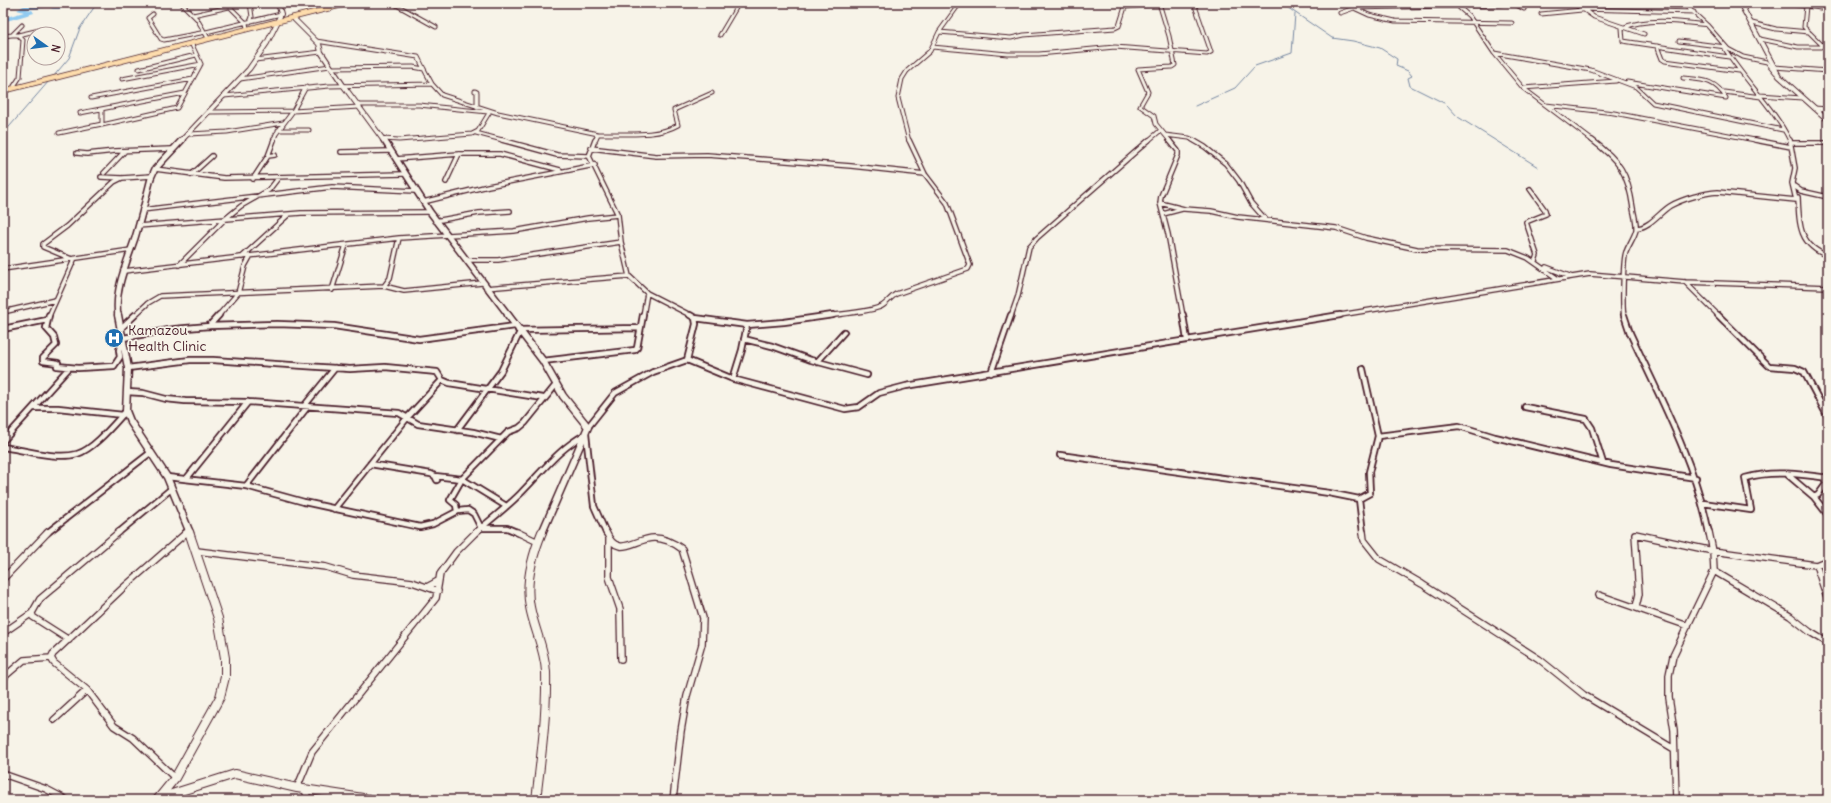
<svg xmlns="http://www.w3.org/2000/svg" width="1831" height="803" viewBox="0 0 1831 803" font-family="Delius,sans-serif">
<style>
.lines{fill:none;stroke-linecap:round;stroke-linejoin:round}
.stream{stroke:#7586a1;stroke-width:1}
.river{fill:#91caf0;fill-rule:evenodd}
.minor-far3-casing{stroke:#4a1f2b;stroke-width:5}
.minor-far2-casing{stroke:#4a1f2b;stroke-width:6}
.minor-far1-casing{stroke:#4a1f2b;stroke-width:8}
.minor-casing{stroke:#4a1f2b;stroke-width:8}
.tertiary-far3-casing{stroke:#4a1f2b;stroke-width:6}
.tertiary-far2-casing{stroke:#4a1f2b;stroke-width:8}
.tertiary-far1-casing{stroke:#4a1f2b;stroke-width:9}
.tertiary-casing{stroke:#4a1f2b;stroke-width:10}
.primary-casing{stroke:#4a1f2b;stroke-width:6}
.minor-far3{stroke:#f7f3e8;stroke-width:3}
.minor-far2{stroke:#f7f3e8;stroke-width:3.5}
.minor-far1{stroke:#f7f3e8;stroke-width:4.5}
.minor{stroke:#f7f3e8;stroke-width:5.5}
.tertiary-far3{stroke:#f7f3e8;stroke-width:4}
.tertiary-far2{stroke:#f7f3e8;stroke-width:5}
.tertiary-far1{stroke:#f7f3e8;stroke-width:6}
.tertiary{stroke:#f7f3e8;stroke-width:8}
.primary{stroke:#fddcac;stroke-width:4.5}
.labels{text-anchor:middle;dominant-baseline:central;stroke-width:3.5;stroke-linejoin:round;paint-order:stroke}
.poi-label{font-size:14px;fill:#4a1f2b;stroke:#f7f3e8;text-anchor:start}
</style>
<rect width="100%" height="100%" fill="#f7f3e8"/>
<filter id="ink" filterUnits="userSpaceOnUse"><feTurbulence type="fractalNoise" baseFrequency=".025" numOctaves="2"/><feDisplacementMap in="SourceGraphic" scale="8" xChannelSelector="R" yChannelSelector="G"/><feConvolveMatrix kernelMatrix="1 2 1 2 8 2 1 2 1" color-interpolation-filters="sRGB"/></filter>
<g filter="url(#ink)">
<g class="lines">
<!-- stream -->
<path class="stream" d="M 1281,3 L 1332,38 L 1353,41 L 1380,48 L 1397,59 L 1396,66 L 1408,71 L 1412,76 L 1408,78 L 1410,86 L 1446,104 L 1458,117 L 1538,167
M 53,77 L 69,58 L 80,28 L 97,3
M 1195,106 L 1235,88 L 1255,66 L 1292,53 L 1295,14
M 3,134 L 49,81"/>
<!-- river -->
<path class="river" d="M 46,3 L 56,3 L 56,5 L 71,3 C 66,8 55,11 49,7 L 50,5 L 43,8 L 26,9 L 32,10 L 34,13 L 3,22 L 3,18 L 24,12 L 17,10 L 25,5 Z
M 77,3 L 85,3 L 82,5 Z"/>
<defs>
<path id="minor-far3" d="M 181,3 L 197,19 L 208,38
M 226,3 L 246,23 L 247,28
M 250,3 L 252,17 L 250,22
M 393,3 L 436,27
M 1159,3 L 1169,36 L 1175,65 L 1172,67 L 1138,69 L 1148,92 L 1140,106 L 1154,116 L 1156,124 L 1170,141
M 1454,3 L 1469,16 L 1494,53 L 1523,88 L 1593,141
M 1513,3 L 1524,9
M 1574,3 L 1594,17 L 1644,34
M 1683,3 L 1707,25 L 1728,49 L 1743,57 L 1767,62 L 1776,73
M 1783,3 L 1828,9
M 1356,9 L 1369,15 L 1395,21 L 1512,23
M 1580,9 L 1694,12
M 1340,13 L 1354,8 L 1496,5 L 1506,3
M 153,14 L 148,18 L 161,39 L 164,40 L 206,32 L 281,14
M 1541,14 L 1582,10
M 193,15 L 229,7
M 1752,23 L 1776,29 L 1809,32
M 1707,25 C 1681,22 1647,17 1622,28 L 1623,41 L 1729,57
M 939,32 L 1011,38 L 1024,35 L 1115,28 L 1119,26 L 1125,7 L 1160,4
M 18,35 L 40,30
M 720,35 L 739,3
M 3,36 L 12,35
M 1760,39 L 1798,47 L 1821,47 L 1822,45 L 1804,27 L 1806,6
M 316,41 L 418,57 L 424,69
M 1679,41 L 1726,47 L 1725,49 C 1744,80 1775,109 1790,141
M 1657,46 L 1662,59 L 1665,61 L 1739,71
M 932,47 L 1008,54 L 1039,54 L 1115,47 L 1207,54 L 1211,52 L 1194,3
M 1494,53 L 1591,70 L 1636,87 L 1653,103 L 1783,130
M 255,60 L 321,52
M 1774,67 L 1828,71
M 331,68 L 413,67 L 424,69 L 432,84 L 442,95 L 498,113 L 598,134 L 595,141
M 139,69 L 196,55
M 122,79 L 201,64
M 240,79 L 330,66
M 1627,82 L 1726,98 C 1715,79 1702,80 1683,78
M 14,86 L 20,77 L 23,40 L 18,35 L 12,35 L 22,25
M 1523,88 L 1616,81
M 475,91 L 477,92 L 477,107
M 1724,92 L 1761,97
M 1760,95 L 1802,98
M 224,96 L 329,86 L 432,84
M 91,98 L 193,79
M 358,105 L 419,105 L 488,112
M 1546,105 L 1614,113 L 1760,141
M 1814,108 L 1828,109
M 209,112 L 293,111 L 359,107
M 80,113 L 185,93
M 102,125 L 177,108 L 201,64 L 191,43
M 278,130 L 309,130
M 59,133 L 102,124 L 102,109
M 476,133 L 506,141
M 189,134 L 227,132 L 283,123
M 598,134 C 624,133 655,138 678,125 L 674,110 L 712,93
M 1165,135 L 1189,138 L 1195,141
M 383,139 L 399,140 L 472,134 L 478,131 L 489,113
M 273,141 L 276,134 L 293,111 L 306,87
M 909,141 L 898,98 L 902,79 L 907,71 L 930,51 L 939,32 L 960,3
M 1148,141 L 1161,130"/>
<path id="minor-far2" d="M 502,140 L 557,155 L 589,156
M 595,140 L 589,156 L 618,215 L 621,242 L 629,276 L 647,293 L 692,316
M 1169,140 L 1178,151 L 1178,155 L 1161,196 L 1160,203 L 1168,234 L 1183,316
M 1193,140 L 1205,147 L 1226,164 L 1239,181 L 1251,203 L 1266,220
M 1592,140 C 1620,161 1628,173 1633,208 C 1634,215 1637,223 1636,230 C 1634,238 1629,244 1626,252 C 1623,259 1622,308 1624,316
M 1755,140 L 1791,147
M 1790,143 L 1828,143
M 591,148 L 656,156 L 707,155 L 851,166 L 925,174
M 341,152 L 390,151
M 77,153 L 87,154 L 115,151 L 172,149
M 268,156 L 275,155
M 396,159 L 459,154 L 500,154 L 560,170
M 155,169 L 224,178 L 404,174
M 104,173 L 125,151
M 191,175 L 212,156
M 101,177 L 122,178 L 152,176
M 253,179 L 268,156 L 274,140
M 446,182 L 459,154
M 1794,186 L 1801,191 L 1828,197
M 1530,189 L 1545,210 L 1546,214 L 1526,222 L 1537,255 L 1535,261
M 1798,197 C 1799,225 1799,245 1828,256
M 423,202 L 488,186 L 595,165
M 1160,203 L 1184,209 L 1211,211 L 1238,217 L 1336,228 L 1366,238 L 1417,249 L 1508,250 L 1528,258 L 1558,279
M 142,210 L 332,187 L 415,191
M 1163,214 L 1182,209
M 435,221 L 479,213 L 510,211
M 138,226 L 301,213 L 430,212
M 1636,228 C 1649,228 1659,213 1670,206 C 1682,199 1704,193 1718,192 L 1796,200 L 1792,183 L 1795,168 L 1790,140
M 242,257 L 288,215
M 466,260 L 498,260 L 621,242
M 179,265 L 225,219 L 241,206 L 269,190 L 279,177
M 1546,267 L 1572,277
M 3,269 L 131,250
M 124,271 L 399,238 L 514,231 L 588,218 L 618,215
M 1685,282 L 1719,316
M 384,286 L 390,278 L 399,238
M 486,288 L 629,276
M 332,290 L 346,245
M 3,312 L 55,300
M 49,316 L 74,260 L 43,247 L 43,244 L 67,226 L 114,182 L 122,178
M 134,316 L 148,303 L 160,296 L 384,286 L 404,291 L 482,283
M 218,316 L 238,293 L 245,266 L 250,257
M 643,316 L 647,293
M 826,316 C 839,314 872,312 882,306 C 887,303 891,297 896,294 L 968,269 L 970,265 L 947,203 L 925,174 L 909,140
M 1011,316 L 1018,296 L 1029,247 L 1037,238 L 1149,140
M 1334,316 L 1590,274 L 1685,282 L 1828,287"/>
<path id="minor-far1" d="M 49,315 L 46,328 L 54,337 L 56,345 L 43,358 L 43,361 L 58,363 L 57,366 L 78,368 L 114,366 L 120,357 L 119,350 L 123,338 L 175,329 L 209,326 L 277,324 L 334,326 L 419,339 L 515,326
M 690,315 L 695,318 L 696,324 L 687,360 L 733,379 L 845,409 L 859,407 L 879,393 L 906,386 L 1340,315
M 1183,315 L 1187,340
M 1624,315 L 1630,333 C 1660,398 1695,462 1709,533
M 1718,315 L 1769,366 L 1795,368 L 1804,372 L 1828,417
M 695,318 L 747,325 L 784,322 L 833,315
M 209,326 L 219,315
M 3,329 L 47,320
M 120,329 L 135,315
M 518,330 L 640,328
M 744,339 L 772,346 L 811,360 L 867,375
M 543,361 L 635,350 L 637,348 L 643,315
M 817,362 L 844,332
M 128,368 L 190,360 L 213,360 L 350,369 L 385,367 L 437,372 L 442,380 L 449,383 L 543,398
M 991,373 L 1011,315
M 733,379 L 742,350 L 747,325
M 127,392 L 143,393 L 166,399 L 185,401 L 248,402 L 399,413 L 418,424 L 473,432 L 501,439
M 305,405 L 335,368
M 1525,407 L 1586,419 L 1592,428 L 1603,463
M 34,408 L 58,408 L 123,415
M 588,427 L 615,393 L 653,372 L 687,360
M 457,430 L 501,371 L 520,332
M 1378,436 L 1459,426 L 1495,437 L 1611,465 L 1696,478
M 3,441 L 69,368
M 3,447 C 24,450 57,460 77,454 C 94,449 114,424 126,411
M 1060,455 L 1329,493 L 1359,499
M 370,464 L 431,474 L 435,476 L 437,480
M 1788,475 L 1814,497 L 1828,515
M 435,476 L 462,479 L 506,506
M 167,477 L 246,486 L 304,502 L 420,527 L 433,524 L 458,511 L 468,510 L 474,514 L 481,528 L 507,528 L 519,533
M 187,478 L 248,402
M 246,486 L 308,406
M 1814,497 L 1818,495 L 1826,484 L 1824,477
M 1359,499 L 1363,533
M 1359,499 L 1370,493 L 1369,472 L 1378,436 L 1363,369
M 1703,503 L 1751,510 L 1745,478 C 1771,470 1801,474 1828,478
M 334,509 L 407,418 L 442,380
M 457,511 L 456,505 L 450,500 L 462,479 L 508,432 L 519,428 L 525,423 L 555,386
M 47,533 L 150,453
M 118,533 L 171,489
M 185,533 L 188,531
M 475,533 C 490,520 506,508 520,494 C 542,472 558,449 586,434 L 594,506 L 606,533"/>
<path id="minor" d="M 517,532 L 538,542
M 606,532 C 618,560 635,538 654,538 C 664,538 674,543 682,549 L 703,618 L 702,644 L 687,696 L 681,731 L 673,800
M 1363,532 L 1364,540 L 1379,559 L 1422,584 L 1539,659 L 1584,695 L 1674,749
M 609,540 L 609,577 L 620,609 L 621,659
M 197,551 L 326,567 L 353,575 L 412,582 L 438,591
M 1816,565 L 1828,600
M 1714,571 L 1790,616 L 1810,632 L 1828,643
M 3,579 L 48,532
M 427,587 L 438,581
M 1599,595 L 1688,626
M 1636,607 L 1639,594 L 1635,534 L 1713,551 L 1816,565 L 1828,560
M 32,613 L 33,617 L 69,640
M 3,633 L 32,613 L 40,599 L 119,532
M 3,678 L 24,660 L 51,658
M 54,720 L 87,690
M 3,774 L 46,789 L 67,800
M 175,778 L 133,738 L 114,726 L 87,690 L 54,663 L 51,658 L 53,654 L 123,588 L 187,532
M 297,788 L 312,752 L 436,598 L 440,574 L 456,552 L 476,532
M 305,789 L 308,800
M 1676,800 L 1674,730 L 1669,698 L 1669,675 L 1673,656 L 1714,571 L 1713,551 L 1709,532"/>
<path id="tertiary-far3" d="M 278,3 L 281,14 L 278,20
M 1740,3 L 1779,76 L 1828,120
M 293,18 L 319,44 L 321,52 L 343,85 L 384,141
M 181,141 L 249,69 L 267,43 L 278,21"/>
<path id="tertiary-far2" d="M 384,140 L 430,212 L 509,316
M 118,316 C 114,290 127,262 135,238 C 141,218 146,198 151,178 L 155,169 L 182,140"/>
<path id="tertiary-far1" d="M 118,315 L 128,368 L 126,411 L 130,421 L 167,477 L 190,533
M 508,315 L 543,361 L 563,396 L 588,427 L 542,533"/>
<path id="tertiary" d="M 159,798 L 235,774 L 297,788 L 376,800
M 157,800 L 175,778 L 220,697 L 225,677 L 225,658 L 218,618 L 189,532
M 536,800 C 541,758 547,714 546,672 C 545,649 534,629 530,607 C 525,583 533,554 542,532"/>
<path id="primary" d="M 3,91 L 350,3"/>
</defs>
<!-- minor-far3 casing -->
<use href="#minor-far3" class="minor-far3-casing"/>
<!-- minor-far2 casing -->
<use href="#minor-far2" class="minor-far2-casing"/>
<!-- minor-far1 casing -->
<use href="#minor-far1" class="minor-far1-casing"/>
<!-- minor casing -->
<use href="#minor" class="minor-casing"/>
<!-- tertiary-far3 casing -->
<use href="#tertiary-far3" class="tertiary-far3-casing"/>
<!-- tertiary-far2 casing -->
<use href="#tertiary-far2" class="tertiary-far2-casing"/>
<!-- tertiary-far1 casing -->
<use href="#tertiary-far1" class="tertiary-far1-casing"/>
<!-- tertiary casing -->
<use href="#tertiary" class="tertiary-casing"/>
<!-- primary casing -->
<use href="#primary" class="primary-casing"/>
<!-- minor-far3 -->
<use href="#minor-far3" class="minor-far3"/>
<!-- minor-far2 -->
<use href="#minor-far2" class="minor-far2"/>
<!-- minor-far1 -->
<use href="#minor-far1" class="minor-far1"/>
<!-- minor -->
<use href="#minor" class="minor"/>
<!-- tertiary-far3 -->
<use href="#tertiary-far3" class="tertiary-far3"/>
<!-- tertiary-far2 -->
<use href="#tertiary-far2" class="tertiary-far2"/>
<!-- tertiary-far1 -->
<use href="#tertiary-far1" class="tertiary-far1"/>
<!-- tertiary -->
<use href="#tertiary" class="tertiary"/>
<!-- primary -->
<use href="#primary" class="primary"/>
</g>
</g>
<!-- icons -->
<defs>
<symbol id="hospital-disc" viewBox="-11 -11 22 22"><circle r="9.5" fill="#1f6fb2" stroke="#f7f3e8"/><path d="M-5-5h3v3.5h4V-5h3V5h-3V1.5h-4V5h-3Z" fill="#fff"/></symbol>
</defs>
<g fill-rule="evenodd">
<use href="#hospital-disc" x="103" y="327" width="22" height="22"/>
</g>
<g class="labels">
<!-- poi labels -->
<g class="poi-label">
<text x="128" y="330">Kamazou<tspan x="128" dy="16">Health Clinic</tspan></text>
</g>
</g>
<!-- margin -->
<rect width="1831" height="803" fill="none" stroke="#f7f3e8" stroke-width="16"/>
<rect x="8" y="8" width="1815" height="787" fill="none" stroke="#4a1f2b" stroke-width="1.5" filter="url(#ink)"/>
<!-- north arrow -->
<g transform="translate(46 46) rotate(104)"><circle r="19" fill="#f7f3e8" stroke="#b29e9c"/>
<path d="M0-3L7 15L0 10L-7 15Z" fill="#1f6fb2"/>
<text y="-6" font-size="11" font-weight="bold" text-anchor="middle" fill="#4a1f2b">N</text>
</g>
</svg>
